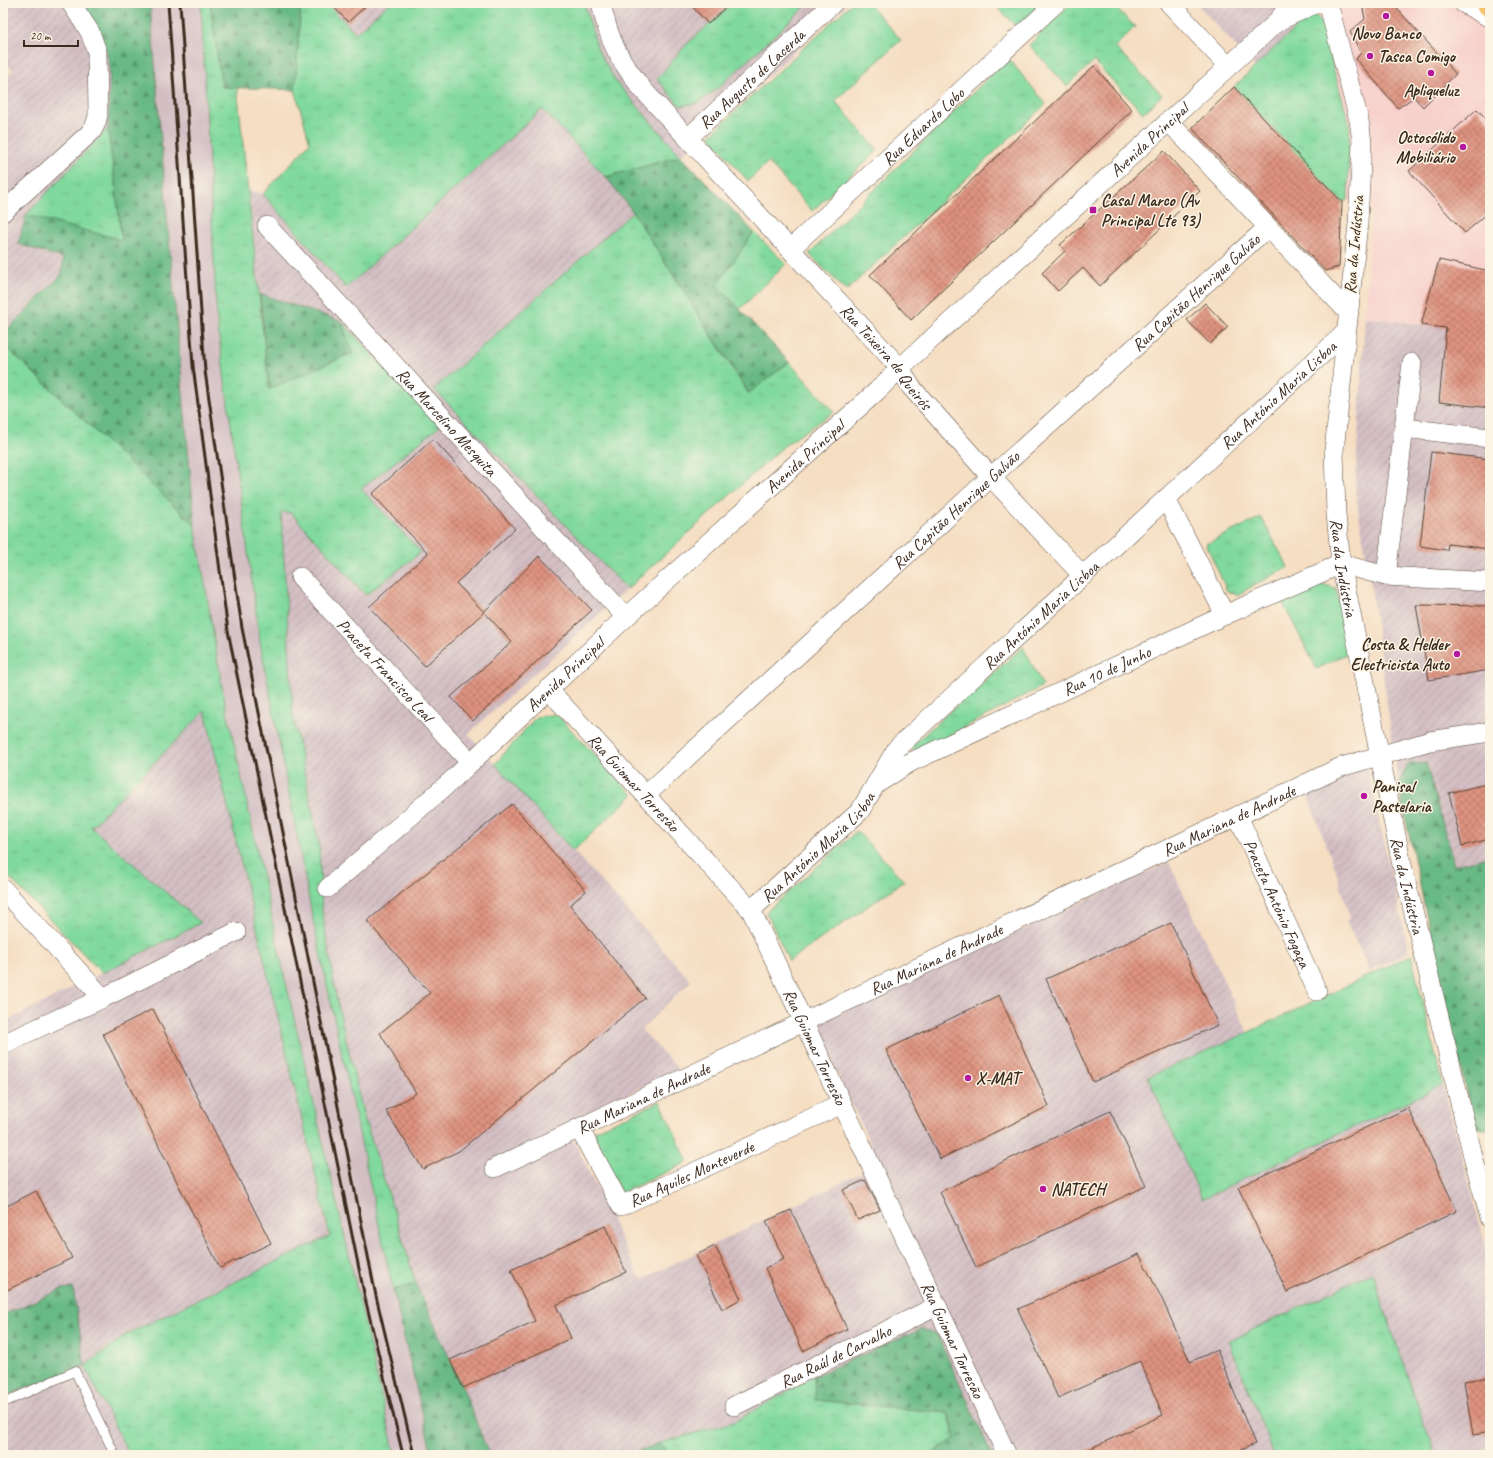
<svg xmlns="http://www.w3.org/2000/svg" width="1493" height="1458" viewBox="0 0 1493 1458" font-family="Caveat,sans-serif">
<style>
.built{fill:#f7d0cc}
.industrial{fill:url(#industrial-furrows)}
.railway{fill:#d2bec3}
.grass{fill:url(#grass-tufts);stroke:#5e825e}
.forest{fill:url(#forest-firs);stroke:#527252}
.building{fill:url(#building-cross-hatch)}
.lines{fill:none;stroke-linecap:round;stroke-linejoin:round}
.lane-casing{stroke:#574537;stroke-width:10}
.street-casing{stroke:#574537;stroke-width:20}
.primary-casing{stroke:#574537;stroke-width:24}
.lane{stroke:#fff;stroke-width:9}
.street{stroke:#fff;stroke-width:19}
.primary{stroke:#f4c16b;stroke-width:22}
.rail{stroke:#3b2a1e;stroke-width:3}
.poi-dot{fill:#b5179e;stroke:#fcf5e5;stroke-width:1.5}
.labels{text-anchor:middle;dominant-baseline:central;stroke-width:3;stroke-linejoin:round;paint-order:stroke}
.poi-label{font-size:17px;font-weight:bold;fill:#3b2a1e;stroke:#fcf5e5;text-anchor:start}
.street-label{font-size:17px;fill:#3b2a1e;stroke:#fcf5e5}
</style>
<defs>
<pattern id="industrial-furrows" width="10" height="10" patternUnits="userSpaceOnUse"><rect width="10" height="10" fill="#d2bec3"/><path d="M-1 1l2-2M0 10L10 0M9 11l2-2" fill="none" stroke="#b5a3a7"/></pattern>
<pattern id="grass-tufts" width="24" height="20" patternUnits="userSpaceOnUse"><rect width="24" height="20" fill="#80d99e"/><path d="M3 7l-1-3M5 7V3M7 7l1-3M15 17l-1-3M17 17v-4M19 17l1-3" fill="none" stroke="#70ba88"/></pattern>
<pattern id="forest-firs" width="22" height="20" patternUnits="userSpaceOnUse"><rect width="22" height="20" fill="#68b985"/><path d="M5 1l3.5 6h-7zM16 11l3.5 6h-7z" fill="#57976c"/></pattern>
<pattern id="building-cross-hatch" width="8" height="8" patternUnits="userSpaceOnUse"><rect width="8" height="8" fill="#de9380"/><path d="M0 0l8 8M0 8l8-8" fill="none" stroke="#b57868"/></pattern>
</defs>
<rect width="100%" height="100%" fill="#fcf5e5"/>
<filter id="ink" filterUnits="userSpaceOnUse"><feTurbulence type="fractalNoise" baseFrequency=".025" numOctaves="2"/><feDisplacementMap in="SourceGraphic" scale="8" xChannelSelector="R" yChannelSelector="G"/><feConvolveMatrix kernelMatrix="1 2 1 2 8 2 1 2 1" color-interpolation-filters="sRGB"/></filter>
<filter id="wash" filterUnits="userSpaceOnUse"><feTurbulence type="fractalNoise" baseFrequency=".012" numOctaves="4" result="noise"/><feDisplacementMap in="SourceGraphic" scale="16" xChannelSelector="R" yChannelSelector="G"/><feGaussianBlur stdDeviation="0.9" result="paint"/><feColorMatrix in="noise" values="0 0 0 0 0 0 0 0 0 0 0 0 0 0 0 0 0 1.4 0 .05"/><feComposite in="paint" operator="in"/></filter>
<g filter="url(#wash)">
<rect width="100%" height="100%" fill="#f5dec2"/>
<!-- built -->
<path class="built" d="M 1318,3 L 1490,3 L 1490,334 L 1365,317 L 1372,206 L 1348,200 L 1350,125 L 1333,67 L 1324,24 L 1312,12 Z"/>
<!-- industrial -->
<path class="industrial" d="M 3,3 L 79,3 L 106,50 L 110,67 L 108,128 L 26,215 L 18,244 L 63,258 L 62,274 L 3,334 L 3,78 L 13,70 L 3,60 Z
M 325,3 L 389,3 L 356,34 Z
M 584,3 L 848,3 L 681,156 L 616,82 L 598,50 Z
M 1196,3 L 1318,3 L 1312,12 L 1255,67 Z
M 542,109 L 606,177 L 633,212 L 435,389 L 627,589 L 468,734 L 691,981 L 641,1029 L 678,1069 L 566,1124 L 637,1272 L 642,1279 L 880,1164 L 814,1025 L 1169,862 L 1248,1033 L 1411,955 L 1443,1085 L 1490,1262 L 1490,1455 L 992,1455 L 937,1334 L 814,1376 L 734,1422 L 660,1443 L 628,1455 L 489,1455 L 463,1388 L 416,1284 L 393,1208 L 364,1117 L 336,996 L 322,911 L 319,845 L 293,715 L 281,512 L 249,190 L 263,194 L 346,288 Z
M 1365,317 L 1490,334 L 1490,858 L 1418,875 L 1398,784 L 1372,593 L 1355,490 Z
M 205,710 L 330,1237 L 129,1333 L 85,1366 L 129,1455 L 3,1455 L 3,1023 L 200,923 L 91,827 Z
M 1367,767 L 1409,952 L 1370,971 L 1346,921 L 1350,918 L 1336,870 L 1307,795 Z"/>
<!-- railway -->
<path class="railway" d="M 150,3 L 201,3 L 217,322 L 260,642 L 314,925 L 393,1290 L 432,1455 L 395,1455 L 283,970 L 223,692 L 195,525 L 170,252 Z"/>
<!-- grass -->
<path class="grass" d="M 201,3 L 210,3 L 222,87 L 237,87 L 269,389 L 352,353 L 341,321 L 440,426 L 361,489 L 421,552 L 366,595 L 291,513 L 281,512 L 293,715 L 319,845 L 322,911 L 336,996 L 364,1117 L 393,1208 L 416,1284 L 393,1290 L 314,925 L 260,642 L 217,322 Z
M 301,3 L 325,3 L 356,33 L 389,3 L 584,3 L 598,50 L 616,82 L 681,156 L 606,177 L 542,109 L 346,288 L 263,194 L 310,143 L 295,90 Z
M 733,3 L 809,3 L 718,88 L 698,103 L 680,106 L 657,79 L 686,45 Z
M 852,3 L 868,3 L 901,40 L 835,101 L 878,150 L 812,211 L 768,162 L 748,181 L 709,136 Z
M 993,3 L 1042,3 L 1017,27 Z
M 1071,3 L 1112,3 L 1135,27 L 1115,47 L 1162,95 L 1143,113 L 1094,61 L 1067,86 L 1029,45 Z
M 1312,12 L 1324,24 L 1333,67 L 1350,125 L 1348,200 L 1342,202 L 1234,87 Z
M 1008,58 L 1046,104 L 846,291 L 809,254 Z
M 108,128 L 122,241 L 26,215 Z
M 633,212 L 748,393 L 789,362 L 834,412 L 785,445 L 627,589 L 434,389 Z
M 754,232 L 786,264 L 740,309 L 717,285 Z
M 3,344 L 195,525 L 223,692 L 283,970 L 395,1455 L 129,1455 L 85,1366 L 129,1333 L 330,1236 L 205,711 L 91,827 L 201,923 L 102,973 L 3,871 Z
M 1261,517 L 1288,567 L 1237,595 L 1227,591 L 1206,544 Z
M 1314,582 L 1336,588 L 1352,651 L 1317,669 L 1279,596 Z
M 1023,647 L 1043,686 L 916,753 L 910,747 Z
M 556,714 L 633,795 L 573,851 L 495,764 L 536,717 Z
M 857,831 L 904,881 L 789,961 L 766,912 Z
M 1411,955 L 1443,1085 L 1202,1199 L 1148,1077 L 1247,1033 Z
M 660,1101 L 688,1162 L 621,1193 L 593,1132 Z
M 1372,1273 L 1435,1455 L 1274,1455 L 1229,1341 Z
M 814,1376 L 816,1400 L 948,1413 L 955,1438 L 930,1455 L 669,1455 L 660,1443 L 734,1422 Z"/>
<!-- forest -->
<path class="forest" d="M 80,3 L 150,3 L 170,252 L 195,525 L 3,344 L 3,334 L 62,274 L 63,258 L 18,244 L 26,215 L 122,240 L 108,128 L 110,67 L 106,50 Z
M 210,3 L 301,3 L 295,90 L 222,87 Z
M 681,156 L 754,232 L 717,285 L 789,362 L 749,393 L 633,212 L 606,177 Z
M 260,294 L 341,321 L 353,353 L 269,389 Z
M 1426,763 L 1454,865 L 1490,857 L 1490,1130 L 1474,1126 L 1445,1001 L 1398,784 L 1408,764 Z
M 416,1284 L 463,1388 L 489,1455 L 432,1455 L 393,1290 Z
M 73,1288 L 85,1366 L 3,1397 L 3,1315 L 62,1289 Z
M 922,1329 L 937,1334 L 992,1455 L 930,1455 L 955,1438 L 948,1413 L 815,1400 L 814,1376 Z
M 660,1443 L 669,1455 L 628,1455 Z"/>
<g id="blocks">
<!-- building -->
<path class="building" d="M 330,3 L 369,3 L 348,22 Z
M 689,3 L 730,3 L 708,24 Z
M 1368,3 L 1392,3 L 1456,74 L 1423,107 L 1414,97 L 1398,108 L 1356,59 L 1361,53 L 1350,32 L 1365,19 L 1363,9 Z
M 1094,66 L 1132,110 L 911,320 L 870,275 Z
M 1234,87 L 1342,202 L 1339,267 L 1325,271 L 1192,128 Z
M 1477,109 L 1490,123 L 1490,211 L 1465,233 L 1409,171 Z
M 1164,151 L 1200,191 L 1100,286 L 1083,268 L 1058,291 L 1042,273 L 1066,250 L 1060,245 Z
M 1439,260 L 1490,271 L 1490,408 L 1439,402 L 1446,328 L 1421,325 Z
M 1205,303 L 1228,327 L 1210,344 L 1187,320 Z
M 433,439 L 515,529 L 456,583 L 484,612 L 425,666 L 369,607 L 428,553 L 372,494 Z
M 1431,452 L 1490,459 L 1490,549 L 1448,544 L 1447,550 L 1420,546 Z
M 539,556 L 592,610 L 473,721 L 451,697 L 512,642 L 484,612 Z
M 1416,605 L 1490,606 L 1490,670 L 1429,680 Z
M 1490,783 L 1490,839 L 1462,846 L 1449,793 Z
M 512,804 L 586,891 L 570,905 L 645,998 L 459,1151 L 423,1169 L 386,1111 L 416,1093 L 380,1033 L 430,993 L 367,921 Z
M 1171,923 L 1218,1025 L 1093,1082 L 1046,979 Z
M 999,995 L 1049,1106 L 940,1159 L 886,1050 Z
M 153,1009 L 271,1243 L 220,1268 L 103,1034 Z
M 1408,1108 L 1457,1211 L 1287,1292 L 1238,1187 Z
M 1110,1111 L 1146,1186 L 976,1267 L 940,1192 Z
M 865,1180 L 880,1210 L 858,1220 L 843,1190 Z
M 36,1191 L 72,1258 L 3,1292 L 3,1208 Z
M 791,1210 L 847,1329 L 803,1351 L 765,1268 L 784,1259 L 766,1221 Z
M 605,1226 L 626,1272 L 556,1305 L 571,1338 L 463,1388 L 450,1360 L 535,1321 L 511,1270 Z
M 715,1246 L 741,1299 L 722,1309 L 696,1255 Z
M 1139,1254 L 1162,1299 L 1190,1362 L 1217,1350 L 1255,1444 L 1229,1455 L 1076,1455 L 1163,1415 L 1140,1361 L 1058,1398 L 1018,1309 Z
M 1490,1377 L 1490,1432 L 1473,1435 L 1464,1381 Z"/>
</g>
</g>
<g filter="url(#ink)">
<use href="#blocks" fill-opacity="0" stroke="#574537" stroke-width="1"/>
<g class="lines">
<defs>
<path id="lane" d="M 3,1403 L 75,1371 L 115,1455"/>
<g id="street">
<path id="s1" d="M 601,3 C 609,42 619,60 644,91 L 900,368 L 911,387 L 991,477 L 1083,576"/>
<path d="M 1169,3 L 1228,66"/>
<path id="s2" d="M 1328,3 L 1359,120 L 1362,142 L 1358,224 L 1334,451 L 1336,514 L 1341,564 L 1402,865 L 1474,1160 L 1490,1218"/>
<path d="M 1463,3 L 1490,18"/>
<path d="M 1280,20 L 1317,3"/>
<path d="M 1168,121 L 1348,312"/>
<path id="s3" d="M 688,138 L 833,3"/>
<path d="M 3,212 L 92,131 L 96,123 L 98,115 L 97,52 L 90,32 L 71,3"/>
<path id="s4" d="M 267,226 L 626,617"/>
<path id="s5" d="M 790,249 L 1056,3"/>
<path d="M 1404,428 L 1412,363"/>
<path d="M 1166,499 L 1225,615"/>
<path d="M 1386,576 L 1404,428 L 1490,438"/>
<path id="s6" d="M 300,577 L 470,762"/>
<path id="s7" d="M 548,689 L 751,910 L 1007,1455"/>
<path id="s8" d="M 878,783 L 909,763 L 1225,615 L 1341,564 L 1386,576 L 1490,582"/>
<path id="s9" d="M 646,795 L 991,477 L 1267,228"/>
<path id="s10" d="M 1238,816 L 1317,991"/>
<path id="s11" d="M 328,888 L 450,782 L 626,617 L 877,391 L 900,368 L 1277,22 L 1291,3"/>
<path d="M 3,889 L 103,998"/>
<path id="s12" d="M 751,910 L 860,811 L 897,748 L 1346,332"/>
<path d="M 3,1044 L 103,998 L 236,932"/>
<path id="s13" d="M 579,1128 L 621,1206 L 842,1104"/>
<path id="s14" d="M 495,1168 L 1341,767 L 1430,741 L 1490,732"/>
<path id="s15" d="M 734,1406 L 937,1306"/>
</g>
<path id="primary" d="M 1487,3 L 1490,6"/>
</defs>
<!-- lane casing -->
<use href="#lane" class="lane-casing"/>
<!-- street casing -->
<use href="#street" class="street-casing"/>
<!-- primary casing -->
<use href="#primary" class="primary-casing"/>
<!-- lane -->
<use href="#lane" class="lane"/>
<!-- street -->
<use href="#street" class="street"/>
<!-- primary -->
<use href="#primary" class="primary"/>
<!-- rail -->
<path class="rail" d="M 168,3 L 193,366 L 228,631 L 365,1298 L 403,1455
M 180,3 L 205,371 L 242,628 L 376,1296 L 414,1455"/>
</g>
</g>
<!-- markers -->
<g class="poi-dot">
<circle cx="1386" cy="16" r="4"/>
<circle cx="1370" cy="56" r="4"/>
<circle cx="1431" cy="73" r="4"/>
<circle cx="1463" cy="147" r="4"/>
<rect x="1089" y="206" width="8" height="8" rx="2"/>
<circle cx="1457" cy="654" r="4"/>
<circle cx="1364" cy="796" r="4"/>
<circle cx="968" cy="1078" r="4"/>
<circle cx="1043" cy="1189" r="4"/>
</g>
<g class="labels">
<!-- poi labels -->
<g class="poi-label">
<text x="1386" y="33" text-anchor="middle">Novo Banco</text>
<text x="1378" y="56">Tasca Comigo</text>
<text x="1431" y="90" text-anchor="middle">Apliqueluz</text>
<text x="1455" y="137" text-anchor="end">Octosólido<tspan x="1455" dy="20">Mobiliário</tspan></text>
<text x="1101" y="200">Casal Marco (Av<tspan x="1101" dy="20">Principal Lte 93)</tspan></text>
<text x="1449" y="644" text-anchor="end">Costa &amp; Helder<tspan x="1449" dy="20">Electricista Auto</tspan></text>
<text x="1372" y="786">Panisal<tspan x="1372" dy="20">Pastelaria</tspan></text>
<text x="976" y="1078">X-MAT</text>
<text x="1051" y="1189">NATECH</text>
</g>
<!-- street labels -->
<g class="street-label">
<text stroke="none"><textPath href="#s3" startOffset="87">Rua Augusto de Lacerda</textPath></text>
<text stroke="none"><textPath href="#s5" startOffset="181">Rua Eduardo Lobo</textPath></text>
<text stroke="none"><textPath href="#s11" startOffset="1111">Avenida Principal</textPath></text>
<text transform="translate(1354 245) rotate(-85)">Rua da Indústria</text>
<text stroke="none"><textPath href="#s9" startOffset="745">Rua Capitão Henrique Galvão</textPath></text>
<text stroke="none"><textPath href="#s1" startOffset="459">Rua Teixeira de Queirós</textPath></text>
<text stroke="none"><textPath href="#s12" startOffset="740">Rua António Maria Lisboa</textPath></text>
<text stroke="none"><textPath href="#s4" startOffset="266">Rua Marcelino Mesquita</textPath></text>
<text stroke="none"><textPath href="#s11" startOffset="643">Avenida Principal</textPath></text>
<text stroke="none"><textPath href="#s9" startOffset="421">Rua Capitão Henrique Galvão</textPath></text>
<text stroke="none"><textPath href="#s2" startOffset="571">Rua da Indústria</textPath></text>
<text stroke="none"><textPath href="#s12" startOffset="416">Rua António Maria Lisboa</textPath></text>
<text stroke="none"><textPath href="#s6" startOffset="126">Praceta Francisco Leal</textPath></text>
<text stroke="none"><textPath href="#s8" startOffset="255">Rua 10 de Junho</textPath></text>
<text stroke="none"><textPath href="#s11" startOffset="319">Avenida Principal</textPath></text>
<text stroke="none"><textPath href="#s7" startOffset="127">Rua Guiomar Torresão</textPath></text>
<text stroke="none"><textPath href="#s14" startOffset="812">Rua Mariana de Andrade</textPath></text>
<text stroke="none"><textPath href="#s12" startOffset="92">Rua António Maria Lisboa</textPath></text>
<text stroke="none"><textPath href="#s2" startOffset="895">Rua da Indústria</textPath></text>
<text stroke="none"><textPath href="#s10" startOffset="96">Praceta António Fogaça</textPath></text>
<text stroke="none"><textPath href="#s14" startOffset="488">Rua Mariana de Andrade</textPath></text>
<text stroke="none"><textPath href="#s7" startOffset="451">Rua Guiomar Torresão</textPath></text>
<text stroke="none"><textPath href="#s14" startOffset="164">Rua Mariana de Andrade</textPath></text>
<text stroke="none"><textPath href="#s13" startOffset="166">Rua Aquiles Monteverde</textPath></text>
<text stroke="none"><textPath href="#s7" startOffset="775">Rua Guiomar Torresão</textPath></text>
<text stroke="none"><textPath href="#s15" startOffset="113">Rua Raúl de Carvalho</textPath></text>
</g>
</g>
<!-- margin -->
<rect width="1493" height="1458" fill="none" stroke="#fcf5e5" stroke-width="16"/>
<!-- scale -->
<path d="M24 40v6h54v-6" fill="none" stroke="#3b2a1e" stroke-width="2"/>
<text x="30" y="40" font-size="12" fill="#3b2a1e" stroke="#fcf5e5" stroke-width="3" paint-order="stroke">20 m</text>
</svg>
